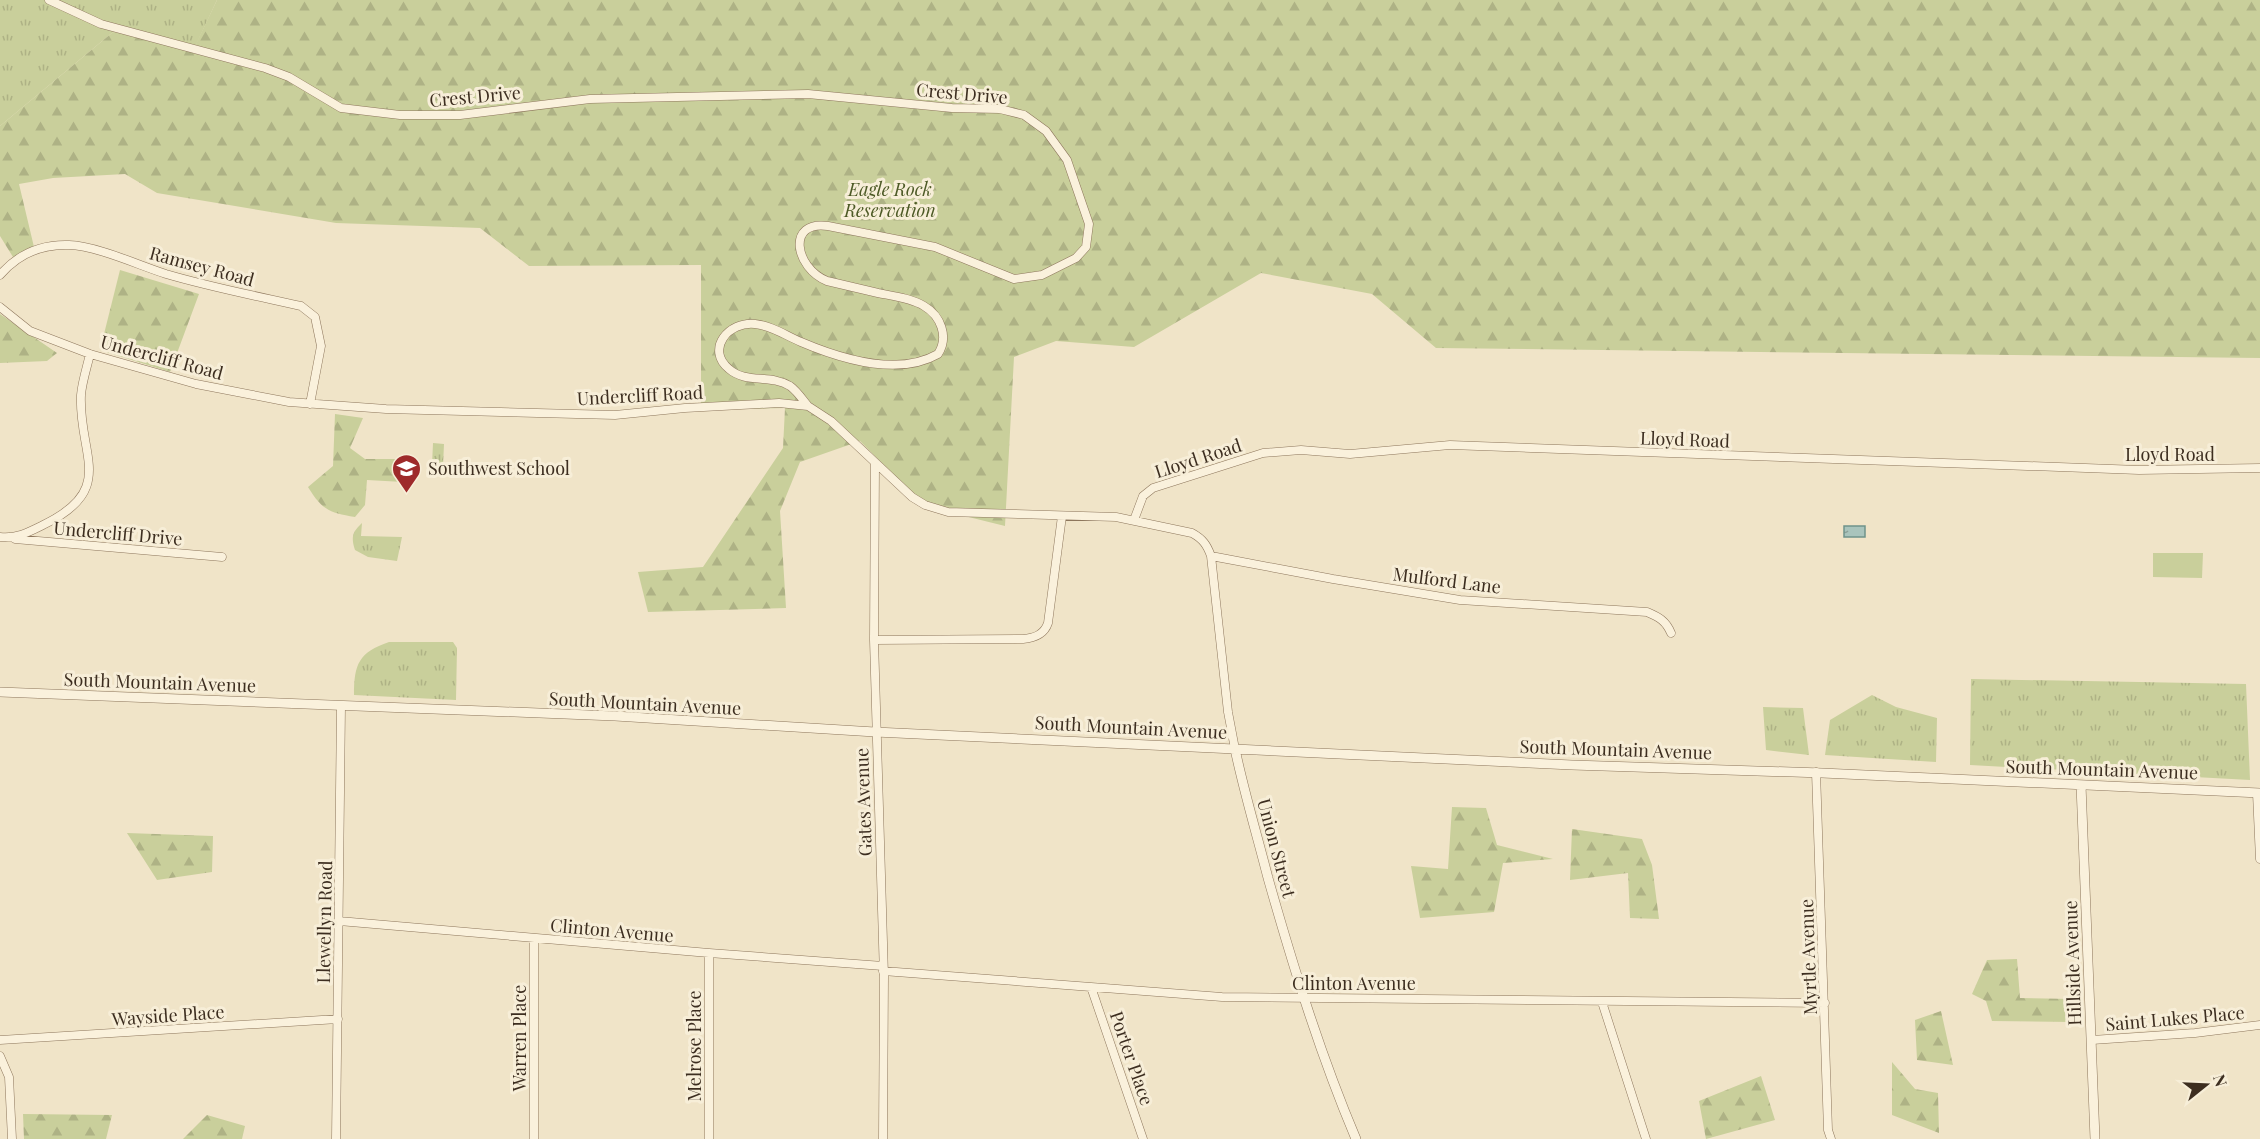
<svg xmlns="http://www.w3.org/2000/svg" width="2260" height="1139" viewBox="0 0 2260 1139" font-family="'Playfair Display',serif">
<style>
.grass{fill:url(#grass-tufts)}
.forest{fill:url(#forest-firs)}
.pitch{fill:#c9cf9b}
.water{fill:url(#water-ripples);stroke:#6f938a;stroke-width:1.5}
.lines{fill:none;stroke-linecap:round;stroke-linejoin:round}
.minor-casing{stroke:#8d765c;stroke-width:9}
.tertiary-casing{stroke:#8d765c;stroke-width:10}
.minor{stroke:#faf1dc;stroke-width:8}
.tertiary{stroke:#faf1dc;stroke-width:9}
.labels{text-anchor:middle;dominant-baseline:central;stroke-width:6;stroke-linejoin:round;paint-order:stroke}
.street-label{font-size:18px;fill:#3d2e20;stroke:#f7eed8}
.park-label{font-size:18px;font-style:italic;fill:#4d5a26;stroke:#f7eed8}
.poi-label{font-size:18px;fill:#3d2e20;stroke:#f7eed8;text-anchor:start}
</style>
<defs>
<pattern id="grass-tufts" width="24" height="20" patternUnits="userSpaceOnUse" patternTransform="scale(1.5)"><rect width="24" height="20" fill="#c9cf9b"/><path d="M3 7l-1-3M5 7V3M7 7l1-3M15 17l-1-3M17 17v-4M19 17l1-3" fill="none" stroke="#aeb285"/></pattern>
<pattern id="forest-firs" width="22" height="20" patternUnits="userSpaceOnUse" patternTransform="scale(1.5)"><rect width="22" height="20" fill="#c9cf9b"/><path d="M5 1l3.5 6h-7zM16 11l3.5 6h-7z" fill="#aeb285"/></pattern>
<pattern id="water-ripples" width="26" height="14" patternUnits="userSpaceOnUse" patternTransform="scale(1.5)"><rect width="26" height="14" fill="#a9c4bc"/><path d="M2 4q2-2 4 0t4 0M15 11q2-2 4 0t4 0" fill="none" stroke="#8ba098"/></pattern>
</defs>
<rect width="100%" height="100%" fill="#f0e4c8"/>
<!-- grass -->
<path class="grass" d="M 0,0 L 217,0 L 194,49 L 113,32 L 0,126 Z
M 433,443 L 444,444 L 443,466 L 432,465 Z
M 362,523 L 361,536 L 402,537 L 397,561 L 368,557 L 355,550 C 351,538 352,532 362,523 Z
M 389,642 L 453,642 L 457,648 L 456,700 L 354,695 C 354,664 359,652 389,642 Z
M 1971,679 L 2246,684 L 2250,780 L 1970,765 Z
M 1872,695 L 1896,707 L 1937,718 L 1936,762 L 1825,755 L 1830,720 Z
M 1763,707 L 1803,708 L 1809,755 L 1766,750 Z"/>
<!-- forest -->
<path class="forest" d="M 217,0 L 2260,0 L 2260,358 L 1436,348 L 1372,294 L 1261,273 L 1134,347 L 1056,341 L 1014,357 L 1005,526 L 924,506 L 860,441 L 800,462 L 780,511 L 786,608 L 648,612 L 638,572 L 703,567 L 783,448 L 785,408 L 701,410 L 701,265 L 529,266 L 480,228 L 336,223 L 157,193 L 125,174 L 53,178 L 19,184 L 34,247 L 13,257 L 0,236 L 0,126 L 113,32 L 194,48 Z
M 120,270 L 199,294 L 170,372 L 100,350 Z
M 0,314 L 57,353 L 47,361 L 0,363 Z
M 335,414 L 363,418 L 350,448 L 365,459 L 403,459 L 403,482 L 367,480 L 365,505 L 355,517 C 330,513 322,510 308,487 L 333,466 Z
M 1452,807 L 1486,808 L 1497,845 L 1553,859 L 1503,863 L 1494,912 L 1420,918 L 1411,866 L 1448,869 Z
M 1572,829 L 1642,839 L 1652,865 L 1659,919 L 1630,918 L 1628,873 L 1570,880 Z
M 127,833 L 213,836 L 212,872 L 157,880 Z
M 2017,959 L 2020,998 L 2072,999 L 2072,1022 L 1992,1021 L 1986,1001 L 1972,994 L 1987,960 Z
M 1941,1011 L 1953,1065 L 1917,1060 L 1915,1020 Z
M 1892,1062 L 1915,1089 L 1938,1093 L 1939,1133 L 1892,1115 Z
M 1761,1076 L 1775,1120 L 1706,1139 L 1699,1101 Z
M 23,1114 L 112,1115 L 106,1139 L 24,1139 Z
M 207,1115 L 245,1126 L 242,1139 L 183,1139 Z"/>
<!-- pitch -->
<path class="pitch" d="M 2153,553 L 2203,553 L 2202,578 L 2153,577 Z"/>
<!-- water -->
<path class="water" d="M 1844,526 L 1865,526 L 1865,537 L 1844,537 Z"/>
<g class="lines">
<defs>
<path id="minor" d="M 49,0 L 101,24 L 265,68 L 289,77 L 341,108 L 400,115 L 460,115 L 590,99 L 808,94 L 952,108 L 1000,109 L 1024,115 L 1046,131 L 1067,160 L 1089,224 L 1086,247 L 1076,258 L 1042,275 L 1014,279 L 935,247 L 828,226 C 786,220 795,268 827,281 C 844,285 861,289 878,293 C 893,296 911,298 924,306 C 941,316 949,337 938,354 C 898,377 841,359 801,342 C 786,336 773,326 755,324 C 729,321 705,349 729,369 C 746,384 771,374 790,386 C 797,391 803,400 808,406
M 0,275 C 18,254 41,244 69,245 C 97,246 138,265 166,274 C 210,287 256,296 301,306 L 315,317 L 321,346 L 310,404
M 0,307 L 30,331 L 90,354 L 196,384 L 289,402 L 386,409 L 615,415 L 685,408 L 779,403 L 808,406 L 831,421 L 912,497 L 925,505 L 948,512 L 1116,517 L 1192,533 C 1203,539 1207,545 1211,556 L 1228,712 L 1235,749
M 875,464 L 874,640 L 884,976 L 883,1139
M 1134,520 L 1143,496 L 1153,488 L 1263,453 L 1301,450 L 1350,454 L 1450,445 L 2139,470 L 2260,468
M 0,537 C 16,539 29,532 43,525 C 118,489 78,455 81,395 C 82,382 87,367 90,354
M 15,539 L 222,557
M 1211,556 L 1333,579 L 1460,600 L 1647,612 C 1659,617 1666,621 1671,633
M 874,640 L 1023,639 C 1034,638 1044,635 1048,623 L 1062,516
M 1816,772 L 1828,1130 L 1831,1139
M 2257,793 L 2260,859
M 339,921 L 709,953 L 883,966
M 709,953 L 709,1139
M 883,971 L 1222,997 L 1825,1003
M 1091,987 L 1143,1139
M 1602,1002 L 1646,1139
M 0,1040 L 338,1019
M 2092,1040 L 2195,1033 L 2260,1025
M 0,1056 L 9,1077 L 12,1139
M 336,1139 L 341,706
M 534,1139 L 534,938"/>
<path id="tertiary" d="M 0,692 L 615,716 L 875,732 L 1572,765 L 1822,773 L 2260,793
M 1235,749 C 1244,792 1257,835 1268,878 C 1293,966 1320,1054 1356,1139
M 2081,785 L 2095,1139"/>
</defs>
<!-- minor casing -->
<use href="#minor" class="minor-casing"/>
<!-- tertiary casing -->
<use href="#tertiary" class="tertiary-casing"/>
<!-- minor -->
<use href="#minor" class="minor"/>
<!-- tertiary -->
<use href="#tertiary" class="tertiary"/>
</g>
<!-- icons -->
<defs>
<symbol id="school-pin" viewBox="-11 -11 22 30"><path d="M0 17L-7.5 6A9.5 9.5 0 1 1 7.5 6Z" fill="#9e2a2b" stroke="#f7eed8"/><path d="M0-5L7-2L0 1L-7-2ZM-4 1L0 2.5L4 1V4Q0 6-4 4Z" fill="#fff"/></symbol>
</defs>
<g fill-rule="evenodd">
<use href="#school-pin" x="390" y="452" width="33" height="45"/>
</g>
<g class="labels">
<!-- street labels -->
<g class="street-label">
<text transform="translate(962 93) rotate(5)">Crest Drive</text>
<text transform="translate(475 96) rotate(-5)">Crest Drive</text>
<text transform="translate(202 266) rotate(15)">Ramsey Road</text>
<text transform="translate(162 357) rotate(15)">Undercliff Road</text>
<text transform="translate(640 395) rotate(-3)">Undercliff Road</text>
<text transform="translate(1685 439) rotate(2)">Lloyd Road</text>
<text x="2170" y="454">Lloyd Road</text>
<text transform="translate(1198 458) rotate(-18)">Lloyd Road</text>
<text transform="translate(118 533) rotate(5)">Undercliff Drive</text>
<text transform="translate(1447 580) rotate(7)">Mulford Lane</text>
<text transform="translate(160 682) rotate(2)">South Mountain Avenue</text>
<text transform="translate(645 703) rotate(3)">South Mountain Avenue</text>
<text transform="translate(1131 727) rotate(3)">South Mountain Avenue</text>
<text transform="translate(1616 749) rotate(2)">South Mountain Avenue</text>
<text transform="translate(2102 769) rotate(2)">South Mountain Avenue</text>
<text transform="translate(863 802) rotate(-92)">Gates Avenue</text>
<text transform="translate(1277 848) rotate(75)">Union Street</text>
<text transform="translate(324 922) rotate(-89)">Llewellyn Road</text>
<text transform="translate(612 930) rotate(5)">Clinton Avenue</text>
<text transform="translate(1808 957) rotate(-92)">Myrtle Avenue</text>
<text transform="translate(2072 963) rotate(-92)">Hillside Avenue</text>
<text x="1354" y="983">Clinton Avenue</text>
<text transform="translate(168 1015) rotate(-4)">Wayside Place</text>
<text transform="translate(2175 1018) rotate(-5)">Saint Lukes Place</text>
<text transform="translate(519 1038) rotate(-90)">Warren Place</text>
<text transform="translate(694 1046) rotate(-90)">Melrose Place</text>
<text transform="translate(1132 1058) rotate(71)">Porter Place</text>
</g>
<!-- park labels -->
<g class="park-label">
<text x="890" y="189">Eagle Rock<tspan x="890" dy="21">Reservation</tspan></text>
</g>
<!-- poi labels -->
<g class="poi-label">
<text x="428" y="468">Southwest School</text>
</g>
</g>
<!-- north arrow -->
<g transform="translate(2206 1085) rotate(72)" stroke="#f7eed8" stroke-width="4.5" paint-order="stroke">
<path d="M0-4.5L10 22L0 15L-10 22Z" fill="#3d2e20"/>
<text y="-9" font-size="16" font-weight="bold" text-anchor="middle" fill="#3d2e20">N</text>
</g>
</svg>
